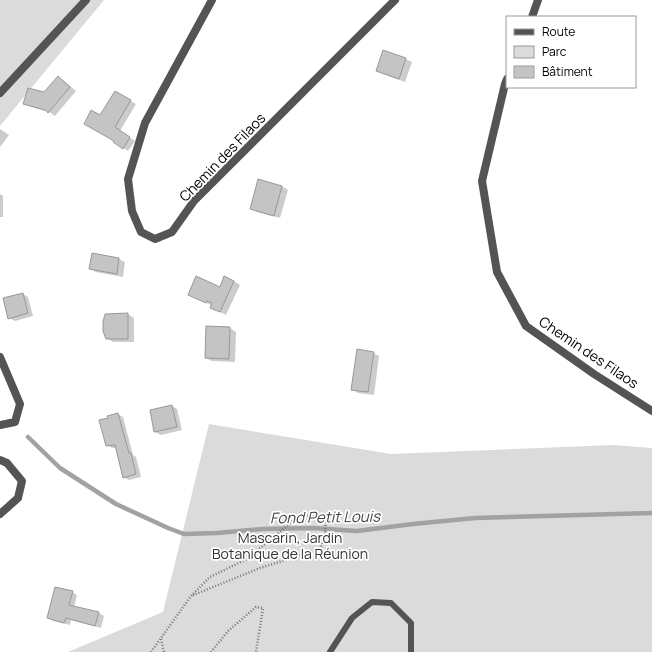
<svg xmlns="http://www.w3.org/2000/svg" width="652" height="652" viewBox="0 0 652 652" font-family="Manrope,sans-serif">
<style>
.green{fill:#dbdbdb}
.shadow{fill:#0003}
.lines{fill:none;stroke-linecap:round;stroke-linejoin:round}
.stream{stroke:#a2a2a2;stroke-width:4.5}
.building{fill:#c4c4c4;stroke:#989898}
.path{stroke:#767676;stroke-width:2.5;stroke-dasharray:1 2;stroke-linecap:butt}
.service{stroke:#545454;stroke-width:6}
.minor{stroke:#545454;stroke-width:8}
.labels{text-anchor:middle;dominant-baseline:central;stroke-width:3.5;stroke-linejoin:round;paint-order:stroke}
.street-label{font-size:14px;fill:#000;stroke:#fff}
.park-label{font-size:14px;fill:#323232;stroke:#fff}
.water-label{font-size:15px;font-style:italic;fill:#434343;stroke:#fff}
</style>
<rect width="100%" height="100%" fill="#fff"/>
<!-- green -->
<path class="green" d="M 0,0 L 104,0 L 0,126 Z
M 209,424 L 391,454 L 613,445 L 652,448 L 652,652 L 68,652 L 163,612 Z"/>
<!-- shadow -->
<path class="shadow" d="M 406,59 L 412,62 L 405,82 L 383,74 L 377,70 Z
M 58,78 L 64,81 L 76,91 L 55,116 L 49,112 L 31,107 L 25,103 L 44,93 Z
M 115,92 L 136,104 L 120,131 L 135,141 L 128,151 L 114,142 L 115,141 L 101,116 Z
M 0,129 L 9,135 L 0,147 Z
M 259,180 L 282,186 L 288,190 L 280,218 L 257,212 L 251,208 Z
M 0,194 L 3,196 L 3,217 L 0,217 Z
M 92,254 L 119,259 L 125,262 L 123,277 L 96,272 L 90,269 Z
M 234,281 L 240,285 L 226,315 L 212,308 L 214,296 L 211,305 L 195,298 L 220,288 Z
M 23,294 L 28,297 L 33,316 L 15,321 L 9,318 Z
M 128,314 L 134,318 L 134,342 L 113,342 L 107,338 Z
M 230,328 L 236,332 L 235,362 L 212,361 L 206,358 Z
M 373,353 L 379,356 L 374,395 L 358,393 L 352,389 Z
M 172,406 L 177,409 L 182,430 L 161,435 L 155,432 Z
M 118,414 L 123,417 L 133,455 L 136,457 L 141,477 L 129,480 L 123,477 L 116,448 L 112,448 L 107,445 L 109,419 Z
M 72,592 L 77,595 L 74,607 L 99,613 L 104,616 L 101,628 L 71,620 L 70,625 L 53,621 L 48,618 Z"/>
<g class="lines">
<!-- stream -->
<path class="stream" d="M 28,437 L 60,468 L 116,504 L 168,528 L 184,534 L 217,533 L 262,529 L 313,528 L 357,531 L 413,524 L 475,518 L 652,513"/>
</g>
<!-- building -->
<path class="building" d="M 383,50 L 406,58 L 399,79 L 376,71 Z
M 58,76 L 70,87 L 48,113 L 45,110 L 23,104 L 28,88 L 44,92 Z
M 115,91 L 131,100 L 115,127 L 130,137 L 123,149 L 113,142 L 114,141 L 84,124 L 91,110 L 100,115 Z
M 258,179 L 282,186 L 274,216 L 250,209 Z
M 92,253 L 119,258 L 117,274 L 89,269 Z
M 196,276 L 220,287 L 224,276 L 234,281 L 220,312 L 210,308 L 212,303 L 207,301 L 206,303 L 188,295 Z
M 23,293 L 28,313 L 8,319 L 3,298 Z
M 128,313 L 128,339 L 106,339 L 103,331 L 103,322 L 105,314 Z
M 206,326 L 230,327 L 229,359 L 205,358 Z
M 357,349 L 374,352 L 368,392 L 351,390 Z
M 172,405 L 177,427 L 154,432 L 150,410 Z
M 118,413 L 129,453 L 131,453 L 136,474 L 123,478 L 115,445 L 106,446 L 99,420 L 108,418 L 107,416 Z
M 55,587 L 73,591 L 69,605 L 99,612 L 95,626 L 66,618 L 64,623 L 47,618 Z"/>
<g class="lines">
<!-- path -->
<path class="path" d="M 161,639 L 164,652
M 151,652 L 191,596 L 210,577 L 247,559 L 300,515 L 326,517 L 325,534 L 320,549 L 260,568 L 191,596
M 211,652 L 228,631 L 256,607 L 263,608 L 256,652"/>
<!-- service -->
<path class="service" d="M 330,652 L 352,618 L 372,602 L 391,603 L 411,623 L 411,652"/>
<!-- minor -->
<path class="minor" d="M 212,0 L 145,123 L 128,179 L 132,211 L 141,232 L 155,239 L 172,232 L 194,201 L 395,0
M 532,17 L 538,0
M 507,79 L 505,84 L 482,181 L 497,272 L 526,326 L 594,374 L 652,411
M 0,93 L 86,0
M 0,357 L 20,404 L 15,422 L 0,425
M 0,460 L 7,463 L 22,481 L 18,498 L 0,514"/>
</g>
<g class="labels">
<!-- street labels -->
<g class="street-label">
<text transform="translate(222 157) rotate(-46)">Chemin des Filaos</text>
<text transform="translate(589 352) rotate(34)">Chemin des Filaos</text>
</g>
<!-- park labels -->
<g class="park-label">
<text x="290" y="537">Mascarin, Jardin<tspan x="290" dy="16">Botanique de la Réunion</tspan></text>
</g>
<!-- water labels -->
<g class="water-label">
<text transform="translate(325 517) rotate(-1)">Fond Petit Louis</text>
</g>
</g>
<!-- legend -->
<rect x="506" y="16" width="130" height="72" fill="#ffffff" stroke="#999999"/>
<rect x="514" y="29" width="20" height="6" fill="#545454" stroke="#999999"/>
<text x="542" y="36" font-size="12" fill="#000000">Route</text>
<rect x="514" y="46" width="20" height="12" fill="#dbdbdb" stroke="#999999"/>
<text x="542" y="56" font-size="12" fill="#000000">Parc</text>
<rect x="514" y="66" width="20" height="12" fill="#c4c4c4" stroke="#999999"/>
<text x="542" y="76" font-size="12" fill="#000000">Bâtiment</text>
</svg>
